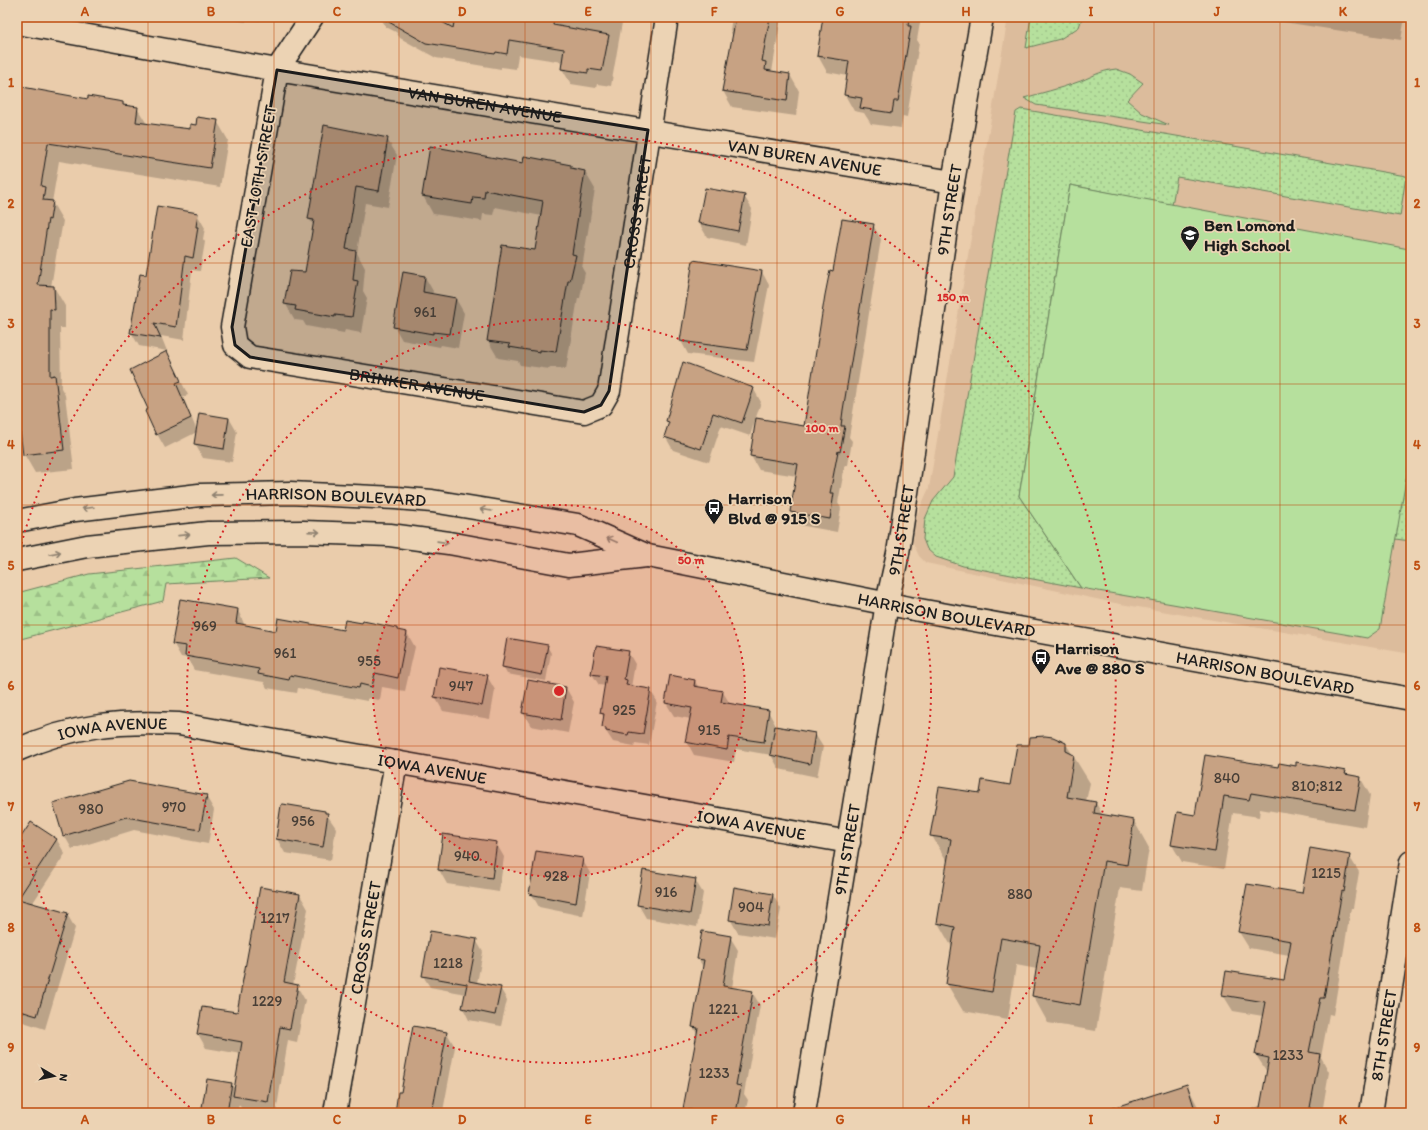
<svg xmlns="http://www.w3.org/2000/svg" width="1428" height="1130" viewBox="0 0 1428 1130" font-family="Itim,sans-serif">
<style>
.built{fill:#dcbc9c}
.grass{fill:url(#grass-dots);stroke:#697e5c}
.forest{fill:url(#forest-firs);stroke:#697e5c}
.garden{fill:#b6e09d;stroke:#697e5c}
.shadow{fill:#0003}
.building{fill:#c7a283;stroke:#1c1c1c}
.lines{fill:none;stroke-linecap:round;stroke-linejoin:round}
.minor-casing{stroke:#1c1c1c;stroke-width:25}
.tertiary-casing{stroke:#1c1c1c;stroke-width:25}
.secondary-casing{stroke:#1c1c1c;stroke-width:25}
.minor{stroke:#ecd3b4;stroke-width:22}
.tertiary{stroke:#ecd3b4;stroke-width:22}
.secondary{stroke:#ecd3b4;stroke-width:22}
.oneway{stroke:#8e8170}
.marked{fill:#1c1c1c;fill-opacity:0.2;stroke:#1c1c1c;stroke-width:3;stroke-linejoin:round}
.grid{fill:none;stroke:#bf4d0f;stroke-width:1;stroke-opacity:0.55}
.ring{fill:none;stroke:#d62828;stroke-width:2;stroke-dasharray:2 4}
.labels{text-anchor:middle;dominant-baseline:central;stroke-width:3.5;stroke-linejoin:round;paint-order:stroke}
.number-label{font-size:15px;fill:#473e36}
.street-label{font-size:17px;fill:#1c1c1c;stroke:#ecd3b4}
.poi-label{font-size:17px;font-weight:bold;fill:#1c1c1c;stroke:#ecd3b4;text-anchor:start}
.centre{fill:#d62828;stroke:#ecd3b4;stroke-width:2}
.ring-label{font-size:12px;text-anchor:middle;font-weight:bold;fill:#d62828;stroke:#ecd3b4;stroke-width:3.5;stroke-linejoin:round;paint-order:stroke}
.neatline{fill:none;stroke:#bf4d0f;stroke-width:1.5}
.grid-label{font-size:13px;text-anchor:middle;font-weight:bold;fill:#bf4d0f}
</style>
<defs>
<pattern id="grass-dots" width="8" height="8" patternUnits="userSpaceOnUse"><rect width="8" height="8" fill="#b6e09d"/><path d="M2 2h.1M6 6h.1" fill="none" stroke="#9cc087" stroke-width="1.8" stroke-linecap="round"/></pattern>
<pattern id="forest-firs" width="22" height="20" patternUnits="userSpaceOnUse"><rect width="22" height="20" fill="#b6e09d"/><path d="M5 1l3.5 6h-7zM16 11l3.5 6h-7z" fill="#9cc087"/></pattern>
</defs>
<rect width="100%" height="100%" fill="#eaccab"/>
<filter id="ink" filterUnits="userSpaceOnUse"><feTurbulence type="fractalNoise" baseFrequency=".025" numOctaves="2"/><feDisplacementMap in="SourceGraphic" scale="8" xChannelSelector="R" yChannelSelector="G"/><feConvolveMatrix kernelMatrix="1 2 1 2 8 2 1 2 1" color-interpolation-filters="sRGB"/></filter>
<g filter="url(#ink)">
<!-- built -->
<path class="built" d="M 1008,17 L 1411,17 L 1411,654 L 1115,603 L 926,563 L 919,556 L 913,543 L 916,517 L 929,488 Z"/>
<!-- grass -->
<path class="grass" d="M 1031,17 L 1082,17 L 1082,18 L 1079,27 L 1060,39 L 1026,48 Z
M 1116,69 L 1130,74 L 1143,83 L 1127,100 L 1142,113 L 1169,125 L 1036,105 L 1024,98 C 1041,93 1058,89 1075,83 C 1091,78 1098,71 1116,69 Z
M 1021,109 L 1406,176 L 1400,216 L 1177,177 L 1172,205 L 1070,185 L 1019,496 L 1081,588 L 963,566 L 936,557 L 927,549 L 923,539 L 925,519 L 933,501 L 953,477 L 1016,112 Z
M 1411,451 L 1411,541 L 1395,539 Z"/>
<!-- forest -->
<path class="forest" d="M 236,558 L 269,578 L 166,584 L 163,601 L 17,640 L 17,593 L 89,574 Z"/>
<!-- garden -->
<path class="garden" d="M 1070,185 L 1409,249 L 1411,251 L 1411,451 L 1380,629 L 1367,638 L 1081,588 L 1019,496 Z"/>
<!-- shadow -->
<path class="shadow" d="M 260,17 L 260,21 L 246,19 L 246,22 L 218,17 Z
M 380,17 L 623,17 L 611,86 L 597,84 L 596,88 L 571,84 L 562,69 L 563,62 L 518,55 L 516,69 L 501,67 L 501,69 L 436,58 L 400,38 L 396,32 L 386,27 Z
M 732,17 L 781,17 L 772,72 L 790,75 L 799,91 L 796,116 L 732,107 L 723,91 L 733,37 L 730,30 Z
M 823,17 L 921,17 L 917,40 L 919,43 L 907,117 L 903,116 L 901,128 L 871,124 L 864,113 L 854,111 L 845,95 L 848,76 L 827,72 L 818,56 Z
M 1251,17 L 1405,17 L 1401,40 Z
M 17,87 L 88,100 L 123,103 L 125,106 L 137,108 L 147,124 L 191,130 L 197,126 L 217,121 L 228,140 L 220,187 L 59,161 L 52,202 L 63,221 L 60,238 L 59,238 L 51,287 L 54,287 L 65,306 L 65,328 L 60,328 L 61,388 L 65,395 L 74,469 L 35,473 L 24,454 L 20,426 L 17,420 Z
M 387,139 L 397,155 L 388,207 L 365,203 L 357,253 L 365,268 L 363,291 L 367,298 L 361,333 L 345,330 L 344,333 L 306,326 L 303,321 L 295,320 L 285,303 L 306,273 L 314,226 L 309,219 Z
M 524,164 L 571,166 L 573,170 L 585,172 L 595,189 L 582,268 L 585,273 L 580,298 L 578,298 L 566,369 L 549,367 L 550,369 L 520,365 L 518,361 L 498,358 L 488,341 L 536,251 L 542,216 L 495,207 L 493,215 L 483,214 L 482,221 L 433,214 L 423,196 Z
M 706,189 L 744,196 L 752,209 L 746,245 L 707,237 L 699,223 Z
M 197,214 L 205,228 L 203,239 L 205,242 L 200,271 L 192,270 L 184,340 L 161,336 L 167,351 L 139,346 L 131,332 L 147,276 Z
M 873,225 L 881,239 L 851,425 L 849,437 L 852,441 L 848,465 L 845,465 L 838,503 L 841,508 L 837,532 L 799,525 L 791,512 L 797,476 L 759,470 L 751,456 L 804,427 L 834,272 Z
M 762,272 L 769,285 L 754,362 L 688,354 L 681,341 Z
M 425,277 L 433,291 L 432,295 L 456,299 L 464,313 L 458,348 L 441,345 L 440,347 L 402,340 L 394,326 Z
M 167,353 L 188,395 L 183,397 L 197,431 L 229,418 L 237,432 L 232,462 L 203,458 L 195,444 L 197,432 L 165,448 L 157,434 L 150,410 Z
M 753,388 L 761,402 L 750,436 L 721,426 L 709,462 L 673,450 L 665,436 L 669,424 L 667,421 Z
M 238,610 L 245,626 L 277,632 L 397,629 L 398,631 L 407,633 L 415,647 L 405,691 L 382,687 L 380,700 L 368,698 L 367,701 L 298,688 L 297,693 L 267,688 L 264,682 L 194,670 L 187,658 L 181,657 L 173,643 Z
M 547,646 L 551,653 L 546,681 L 507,674 L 503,667 Z
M 628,652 L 635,664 L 631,687 L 650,690 L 657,701 L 649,745 L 635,743 L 634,746 L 613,742 L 603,727 L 605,719 L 601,713 L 606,686 L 599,685 L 592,674 Z
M 487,676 L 495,690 L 490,719 L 443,711 L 435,697 Z
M 695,681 L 699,688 L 723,692 L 730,704 L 768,711 L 775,724 L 775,727 L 815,734 L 823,747 L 817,777 L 779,769 L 771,755 L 736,749 L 734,762 L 694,755 L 687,742 L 691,719 L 674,716 L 666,703 Z
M 566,688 L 574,702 L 568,733 L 531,726 L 523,713 Z
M 1066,744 L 1090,783 L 1086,801 L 1096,803 L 1103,816 L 1134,821 L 1149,848 L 1142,891 L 1120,888 L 1096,1031 L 1048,1023 L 1033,996 L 1037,969 L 1016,965 L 1008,1019 L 963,1011 L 947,984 L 953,949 L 938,923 L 948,863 L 932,836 L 981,795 L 1011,786 Z
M 1206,756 L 1279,769 L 1297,767 L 1345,772 L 1347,775 L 1360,777 L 1370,795 L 1365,827 L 1260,809 L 1259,817 L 1233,813 L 1224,869 L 1182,862 L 1172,845 L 1196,816 Z
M 206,796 L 214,810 L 208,844 L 134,830 L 72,849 L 64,835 L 55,804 Z
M 325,812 L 336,828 L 331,860 L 285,853 L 277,839 Z
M 57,840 L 65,854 L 32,904 L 67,914 L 75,928 L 45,1029 L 17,1020 L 17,845 Z
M 496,843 L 504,857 L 499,892 L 447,884 L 439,870 Z
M 1349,856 L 1359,872 L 1353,908 L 1351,908 L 1348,925 L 1333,1015 L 1329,1014 L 1321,1057 L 1329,1072 L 1322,1113 L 1250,1113 L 1250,1110 L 1261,1105 L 1267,1072 L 1256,1055 L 1263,1016 L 1233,1011 L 1223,995 L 1285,981 L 1289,955 L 1249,948 L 1239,932 L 1303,894 Z
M 582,859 L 590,873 L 583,916 L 539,907 L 531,893 Z
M 695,880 L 703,893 L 697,927 L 646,918 L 638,904 Z
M 300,895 L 308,909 L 293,985 L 297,986 L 305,1000 L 297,1042 L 288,1040 L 276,1113 L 260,1113 L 242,1110 L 239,1104 L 237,1113 L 203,1113 L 208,1080 L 232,1084 L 235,1090 L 241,1054 L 206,1048 L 198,1034 L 202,1008 L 237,1014 Z
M 773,895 L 781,909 L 775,939 L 738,933 L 730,919 Z
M 730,937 L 738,950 L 732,988 L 752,992 L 760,1005 L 744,1094 L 748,1100 L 745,1113 L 687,1113 L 684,1108 L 697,1034 L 693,1027 L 704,968 L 698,959 Z
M 476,940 L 483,952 L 477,983 L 500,988 L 507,1000 L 501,1026 L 469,1020 L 463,1008 L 466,994 L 430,987 L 423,976 Z
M 447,1033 L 455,1047 L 443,1111 L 444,1113 L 396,1113 L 401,1093 Z
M 1187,1085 L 1201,1113 L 1123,1113 Z"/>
<!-- building -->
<path class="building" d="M 380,17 L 433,17 L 453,28 L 455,17 L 554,17 L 553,25 L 609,35 L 602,71 L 588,69 L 588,73 L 561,69 L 564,49 L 509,40 L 507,54 L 496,52 L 495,54 L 426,43 Z
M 736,17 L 770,17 L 762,61 L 766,62 L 765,70 L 790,74 L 787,101 L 722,91 Z
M 823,17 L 909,17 L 908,26 L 911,26 L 898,101 L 894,101 L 892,113 L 860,108 L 862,98 L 844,95 L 849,61 L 817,56 Z
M 17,86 L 88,99 L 88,96 L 123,102 L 123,105 L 138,107 L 136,122 L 190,129 L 190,124 L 196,125 L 197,117 L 218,120 L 210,168 L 48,143 L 41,186 L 45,187 L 43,200 L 53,201 L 50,220 L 48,219 L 38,285 L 54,286 L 55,310 L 50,309 L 50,376 L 55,375 L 64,450 L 23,455 L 17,407 Z
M 324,125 L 388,138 L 379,191 L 356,187 L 346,249 L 356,251 L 353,280 L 358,281 L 352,317 L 335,315 L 335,317 L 295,310 L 296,306 L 284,304 L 290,271 L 305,272 L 314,220 L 308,219 Z
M 430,146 L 523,163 L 524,156 L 571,165 L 571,168 L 585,171 L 572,254 L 576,255 L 570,281 L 568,281 L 556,352 L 540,350 L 540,352 L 509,347 L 510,344 L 487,341 L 502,245 L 535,250 L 543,201 L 485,190 L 484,198 L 473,197 L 472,204 L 422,196 Z
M 705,188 L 745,195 L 738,231 L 698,223 Z
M 157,206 L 198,213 L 196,227 L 198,227 L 193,258 L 185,256 L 176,327 L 154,323 L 161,338 L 130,333 L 140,274 L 146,275 Z
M 842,219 L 874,224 L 843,410 L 841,426 L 845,426 L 840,452 L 838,451 L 830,493 L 834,493 L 830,519 L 790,512 L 798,464 L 750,456 L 756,418 L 804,426 L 825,295 L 830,270 L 833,271 Z
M 693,260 L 762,271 L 747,350 L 680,341 Z
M 403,272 L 425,276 L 423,292 L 456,298 L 450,334 L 433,332 L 433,334 L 393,327 Z
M 167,351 L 181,381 L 176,383 L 191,418 L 156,435 L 145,411 L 148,409 L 130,370 Z
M 683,362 L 754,388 L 742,423 L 713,413 L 701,449 L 664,437 L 669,422 L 666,421 Z
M 199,413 L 229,418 L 224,449 L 194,444 Z
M 180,599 L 238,609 L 236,623 L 276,631 L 278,618 L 343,630 L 345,620 L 362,623 L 363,621 L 397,628 L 397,630 L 407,632 L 398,678 L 375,673 L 372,687 L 360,684 L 359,688 L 290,675 L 289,680 L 258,674 L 259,669 L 185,656 L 186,646 L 172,644 Z
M 507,638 L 548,645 L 542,675 L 502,667 Z
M 596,646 L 629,651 L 624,679 L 627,680 L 626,685 L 651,689 L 643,734 L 629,732 L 628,735 L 606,731 L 606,728 L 602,727 L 604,714 L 600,713 L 606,676 L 591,674 Z
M 439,667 L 488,675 L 482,706 L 434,697 Z
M 670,675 L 695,680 L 694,686 L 723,691 L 721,702 L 769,710 L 764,742 L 729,737 L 727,750 L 685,742 L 692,708 L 665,703 Z
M 528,680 L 566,687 L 561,720 L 522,713 Z
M 775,726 L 815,733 L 810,764 L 770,755 Z
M 1045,736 L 1053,737 L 1066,743 L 1066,751 L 1074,755 L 1067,797 L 1096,802 L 1094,813 L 1134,820 L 1127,865 L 1104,861 L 1080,1005 L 1032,996 L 1040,945 L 1001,938 L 992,992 L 946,984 L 955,927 L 937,923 L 951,839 L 930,836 L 939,787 L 980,793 L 982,780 L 1010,785 L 1017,745 L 1029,745 L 1030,737 Z
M 1205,755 L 1278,767 L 1279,763 L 1296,766 L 1296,762 L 1346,771 L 1345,774 L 1361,777 L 1355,810 L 1251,793 L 1249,800 L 1224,796 L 1215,852 L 1171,845 L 1177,812 L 1195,815 Z
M 129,781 L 207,795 L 200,830 L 126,817 L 63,836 L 53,803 Z
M 283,804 L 325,811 L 325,813 L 328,813 L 323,847 L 276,839 L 281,805 Z
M 31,822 L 57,839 L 18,899 L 68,913 L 37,1016 L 17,1010 L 17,843 Z
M 443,834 L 497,842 L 492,878 L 438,870 Z
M 1310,848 L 1350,855 L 1344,892 L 1342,891 L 1339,908 L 1324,998 L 1320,998 L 1309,1052 L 1320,1054 L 1309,1113 L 1259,1113 L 1269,1058 L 1255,1055 L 1265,1002 L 1222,995 L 1226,971 L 1284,980 L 1291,941 L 1238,932 L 1247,884 L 1302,893 Z
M 536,851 L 583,858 L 576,903 L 529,894 Z
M 643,870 L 696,879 L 690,914 L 637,905 Z
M 260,887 L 300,894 L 284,982 L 298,985 L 290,1029 L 280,1027 L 268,1102 L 233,1096 L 242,1042 L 197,1034 L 202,1007 L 237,1012 Z
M 734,887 L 773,894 L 768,926 L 729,920 Z
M 430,931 L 477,939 L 469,981 L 501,987 L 495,1015 L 462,1008 L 467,984 L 422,976 Z
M 702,931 L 731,936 L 723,986 L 753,991 L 736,1085 L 741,1086 L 736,1113 L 691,1113 L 692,1110 L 683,1109 L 698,1028 L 692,1027 L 704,960 L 697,959 Z
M 413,1026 L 447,1032 L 432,1113 L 395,1113 L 398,1092 L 401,1092 Z
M 207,1079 L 232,1083 L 227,1113 L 201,1113 Z
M 1187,1084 L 1196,1113 L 1110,1113 L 1109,1109 Z"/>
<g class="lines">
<defs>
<g id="minor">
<path id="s1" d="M 312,17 L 277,70 L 232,327 L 235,345 L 250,357 L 584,412 L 601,405 L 609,391 L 667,17"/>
<path id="s2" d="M 17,23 L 277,70 L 953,182"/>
<path id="s3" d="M 17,750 C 72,725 119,721 179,724 L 849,842"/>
<path id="s4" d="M 335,1113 L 396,762"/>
<path id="s5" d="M 1371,1113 L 1411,862"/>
</g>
<g id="tertiary">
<path id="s6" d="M 804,1113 L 887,603 L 898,553 L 953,182 L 982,17"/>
</g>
<g id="secondary">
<path id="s7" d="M 17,521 L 75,510 L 199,495 L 290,493 L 396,498 L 432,501 L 578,525 L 648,556 L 919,610 L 1411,699"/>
<path d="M 17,560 L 87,546 L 208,533 L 303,532 L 390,535 L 449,543 L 569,565 L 646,556"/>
</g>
</defs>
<!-- minor casing -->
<use href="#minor" class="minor-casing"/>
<!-- tertiary casing -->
<use href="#tertiary" class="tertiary-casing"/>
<!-- secondary casing -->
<use href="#secondary" class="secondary-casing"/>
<!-- minor -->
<use href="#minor" class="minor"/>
<!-- tertiary -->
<use href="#tertiary" class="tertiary"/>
<!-- secondary -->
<use href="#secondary" class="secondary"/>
</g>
<!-- one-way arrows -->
<defs><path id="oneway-shaft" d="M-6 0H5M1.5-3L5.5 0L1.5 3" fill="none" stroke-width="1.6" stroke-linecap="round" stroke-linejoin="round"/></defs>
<g class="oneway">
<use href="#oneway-shaft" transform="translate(217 495) rotate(179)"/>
<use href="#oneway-shaft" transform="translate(88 508) rotate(173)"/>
<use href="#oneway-shaft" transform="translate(486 510) rotate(-171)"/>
<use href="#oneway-shaft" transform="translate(314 532) rotate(2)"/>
<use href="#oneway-shaft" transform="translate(184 535) rotate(-6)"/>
<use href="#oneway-shaft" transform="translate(612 540) rotate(-156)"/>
<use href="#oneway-shaft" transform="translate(443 542) rotate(8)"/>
<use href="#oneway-shaft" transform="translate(55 553) rotate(-11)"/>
</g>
</g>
<!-- marked area -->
<path class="marked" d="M 277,70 L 648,130 L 609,391 L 601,405 L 584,412 L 250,357 L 235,345 L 232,327 Z"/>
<!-- grid -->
<path class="grid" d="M 148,17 L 148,1113M 274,17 L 274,1113M 399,17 L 399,1113M 525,17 L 525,1113M 651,17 L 651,1113M 777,17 L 777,1113M 903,17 L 903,1113M 1029,17 L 1029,1113M 1154,17 L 1154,1113M 1280,17 L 1280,1113M 17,143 L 1411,143M 17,263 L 1411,263M 17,384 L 1411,384M 17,505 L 1411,505M 17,625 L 1411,625M 17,746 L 1411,746M 17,867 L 1411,867M 17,987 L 1411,987"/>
<!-- distance rings -->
<circle cx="559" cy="691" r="186" fill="#d62828" fill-opacity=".12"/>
<g class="ring">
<circle cx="559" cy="691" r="186"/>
<circle cx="559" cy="691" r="372"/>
<path d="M194 1111A557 557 0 0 1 17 821M17 561A557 557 0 1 1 924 1111"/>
</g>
<!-- icons -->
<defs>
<symbol id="school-pin" viewBox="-11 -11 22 30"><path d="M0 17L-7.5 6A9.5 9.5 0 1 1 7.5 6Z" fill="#1c1c1c" stroke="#ecd3b4"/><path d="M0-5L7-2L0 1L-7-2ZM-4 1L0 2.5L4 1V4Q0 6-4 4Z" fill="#fff"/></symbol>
<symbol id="bus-pin" viewBox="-11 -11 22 30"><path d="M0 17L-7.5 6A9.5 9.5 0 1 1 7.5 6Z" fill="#1c1c1c" stroke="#ecd3b4"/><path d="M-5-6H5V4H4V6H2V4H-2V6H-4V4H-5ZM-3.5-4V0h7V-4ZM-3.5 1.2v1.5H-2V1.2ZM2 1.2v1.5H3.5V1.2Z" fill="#fff"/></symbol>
</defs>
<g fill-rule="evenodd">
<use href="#school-pin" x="1179" y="224" width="22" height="30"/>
<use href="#bus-pin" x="703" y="497" width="22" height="30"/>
<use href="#bus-pin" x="1030" y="647" width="22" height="30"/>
</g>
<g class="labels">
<!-- number labels -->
<g class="number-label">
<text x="425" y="312">961</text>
<text x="205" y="626">969</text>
<text x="285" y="653">961</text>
<text x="369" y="661">955</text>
<text x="461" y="686">947</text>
<text x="624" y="710">925</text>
<text x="709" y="730">915</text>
<text x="1227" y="778">840</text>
<text x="1317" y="786">810;812</text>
<text x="174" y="807">970</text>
<text x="91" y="809">980</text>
<text x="303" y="821">956</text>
<text x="467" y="856">940</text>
<text x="1326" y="873">1215</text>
<text x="556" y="876">928</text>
<text x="666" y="892">916</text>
<text x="1020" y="894">880</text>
<text x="751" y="907">904</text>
<text x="275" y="918">1217</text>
<text x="448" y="963">1218</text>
<text x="267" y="1001">1229</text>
<text x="723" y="1009">1221</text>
<text x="1288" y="1055">1233</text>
<text x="714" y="1073">1233</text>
</g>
<!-- street labels -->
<g class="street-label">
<text stroke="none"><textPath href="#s2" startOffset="475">VAN BUREN AVENUE</textPath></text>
<text stroke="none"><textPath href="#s2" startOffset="799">VAN BUREN AVENUE</textPath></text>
<text transform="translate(258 176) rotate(-80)">EAST 10TH STREET</text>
<text stroke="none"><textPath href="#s6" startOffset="915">9TH STREET</textPath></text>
<text stroke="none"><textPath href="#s1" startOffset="916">CROSS STREET</textPath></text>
<text stroke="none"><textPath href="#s1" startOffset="531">BRINKER AVENUE</textPath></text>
<text stroke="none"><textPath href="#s7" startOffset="321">HARRISON BOULEVARD</textPath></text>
<text stroke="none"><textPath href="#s6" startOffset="591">9TH STREET</textPath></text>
<text stroke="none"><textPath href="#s7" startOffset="946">HARRISON BOULEVARD</textPath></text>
<text stroke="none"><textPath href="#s7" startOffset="1270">HARRISON BOULEVARD</textPath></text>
<text stroke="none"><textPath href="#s3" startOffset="99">IOWA AVENUE</textPath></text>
<text stroke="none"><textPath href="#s3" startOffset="423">IOWA AVENUE</textPath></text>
<text stroke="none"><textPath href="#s3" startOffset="747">IOWA AVENUE</textPath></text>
<text stroke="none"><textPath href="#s6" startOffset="267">9TH STREET</textPath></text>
<text stroke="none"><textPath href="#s4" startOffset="178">CROSS STREET</textPath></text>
<text stroke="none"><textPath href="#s5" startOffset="79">8TH STREET</textPath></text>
</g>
<!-- poi labels -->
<g class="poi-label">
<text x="1204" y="225">Ben Lomond<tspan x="1204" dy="20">High School</tspan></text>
<text x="728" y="498">Harrison<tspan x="728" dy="20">Blvd @ 915 S</tspan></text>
<text x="1055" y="648">Harrison<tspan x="1055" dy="20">Ave @ 880 S</tspan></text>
</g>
</g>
<circle cx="559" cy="691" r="6" class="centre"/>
<g class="ring-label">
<text x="953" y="301">150 m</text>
<text x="822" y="432">100 m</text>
<text x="691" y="564">50 m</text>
</g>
<!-- margin -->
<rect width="1428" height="1130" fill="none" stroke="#ecd3b4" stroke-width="44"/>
<!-- north arrow -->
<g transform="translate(54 1076) rotate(99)" stroke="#ecd3b4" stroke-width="3" paint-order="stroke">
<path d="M0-3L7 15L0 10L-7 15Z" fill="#1c1c1c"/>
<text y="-6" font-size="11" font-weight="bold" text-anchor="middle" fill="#1c1c1c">N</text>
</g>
<rect x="22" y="22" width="1384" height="1086" class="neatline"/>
<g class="grid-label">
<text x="85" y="16">A</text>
<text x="211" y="16">B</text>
<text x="337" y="16">C</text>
<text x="462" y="16">D</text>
<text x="588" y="16">E</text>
<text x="714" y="16">F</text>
<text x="840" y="16">G</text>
<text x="966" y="16">H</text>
<text x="1091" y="16">I</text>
<text x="1217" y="16">J</text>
<text x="1343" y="16">K</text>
<text x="11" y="87">1</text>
<text x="1417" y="87">1</text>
<text x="11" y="208">2</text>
<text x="1417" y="208">2</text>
<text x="11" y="328">3</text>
<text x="1417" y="328">3</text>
<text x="11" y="449">4</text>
<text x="1417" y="449">4</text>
<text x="11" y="570">5</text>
<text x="1417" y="570">5</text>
<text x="11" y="690">6</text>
<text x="1417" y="690">6</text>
<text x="11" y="811">7</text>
<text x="1417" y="811">7</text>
<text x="11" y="932">8</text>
<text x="1417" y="932">8</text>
<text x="11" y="1052">9</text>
<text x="1417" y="1052">9</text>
<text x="85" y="1124">A</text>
<text x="211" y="1124">B</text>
<text x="337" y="1124">C</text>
<text x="462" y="1124">D</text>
<text x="588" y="1124">E</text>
<text x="714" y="1124">F</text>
<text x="840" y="1124">G</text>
<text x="966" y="1124">H</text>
<text x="1091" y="1124">I</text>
<text x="1217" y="1124">J</text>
<text x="1343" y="1124">K</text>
</g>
</svg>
